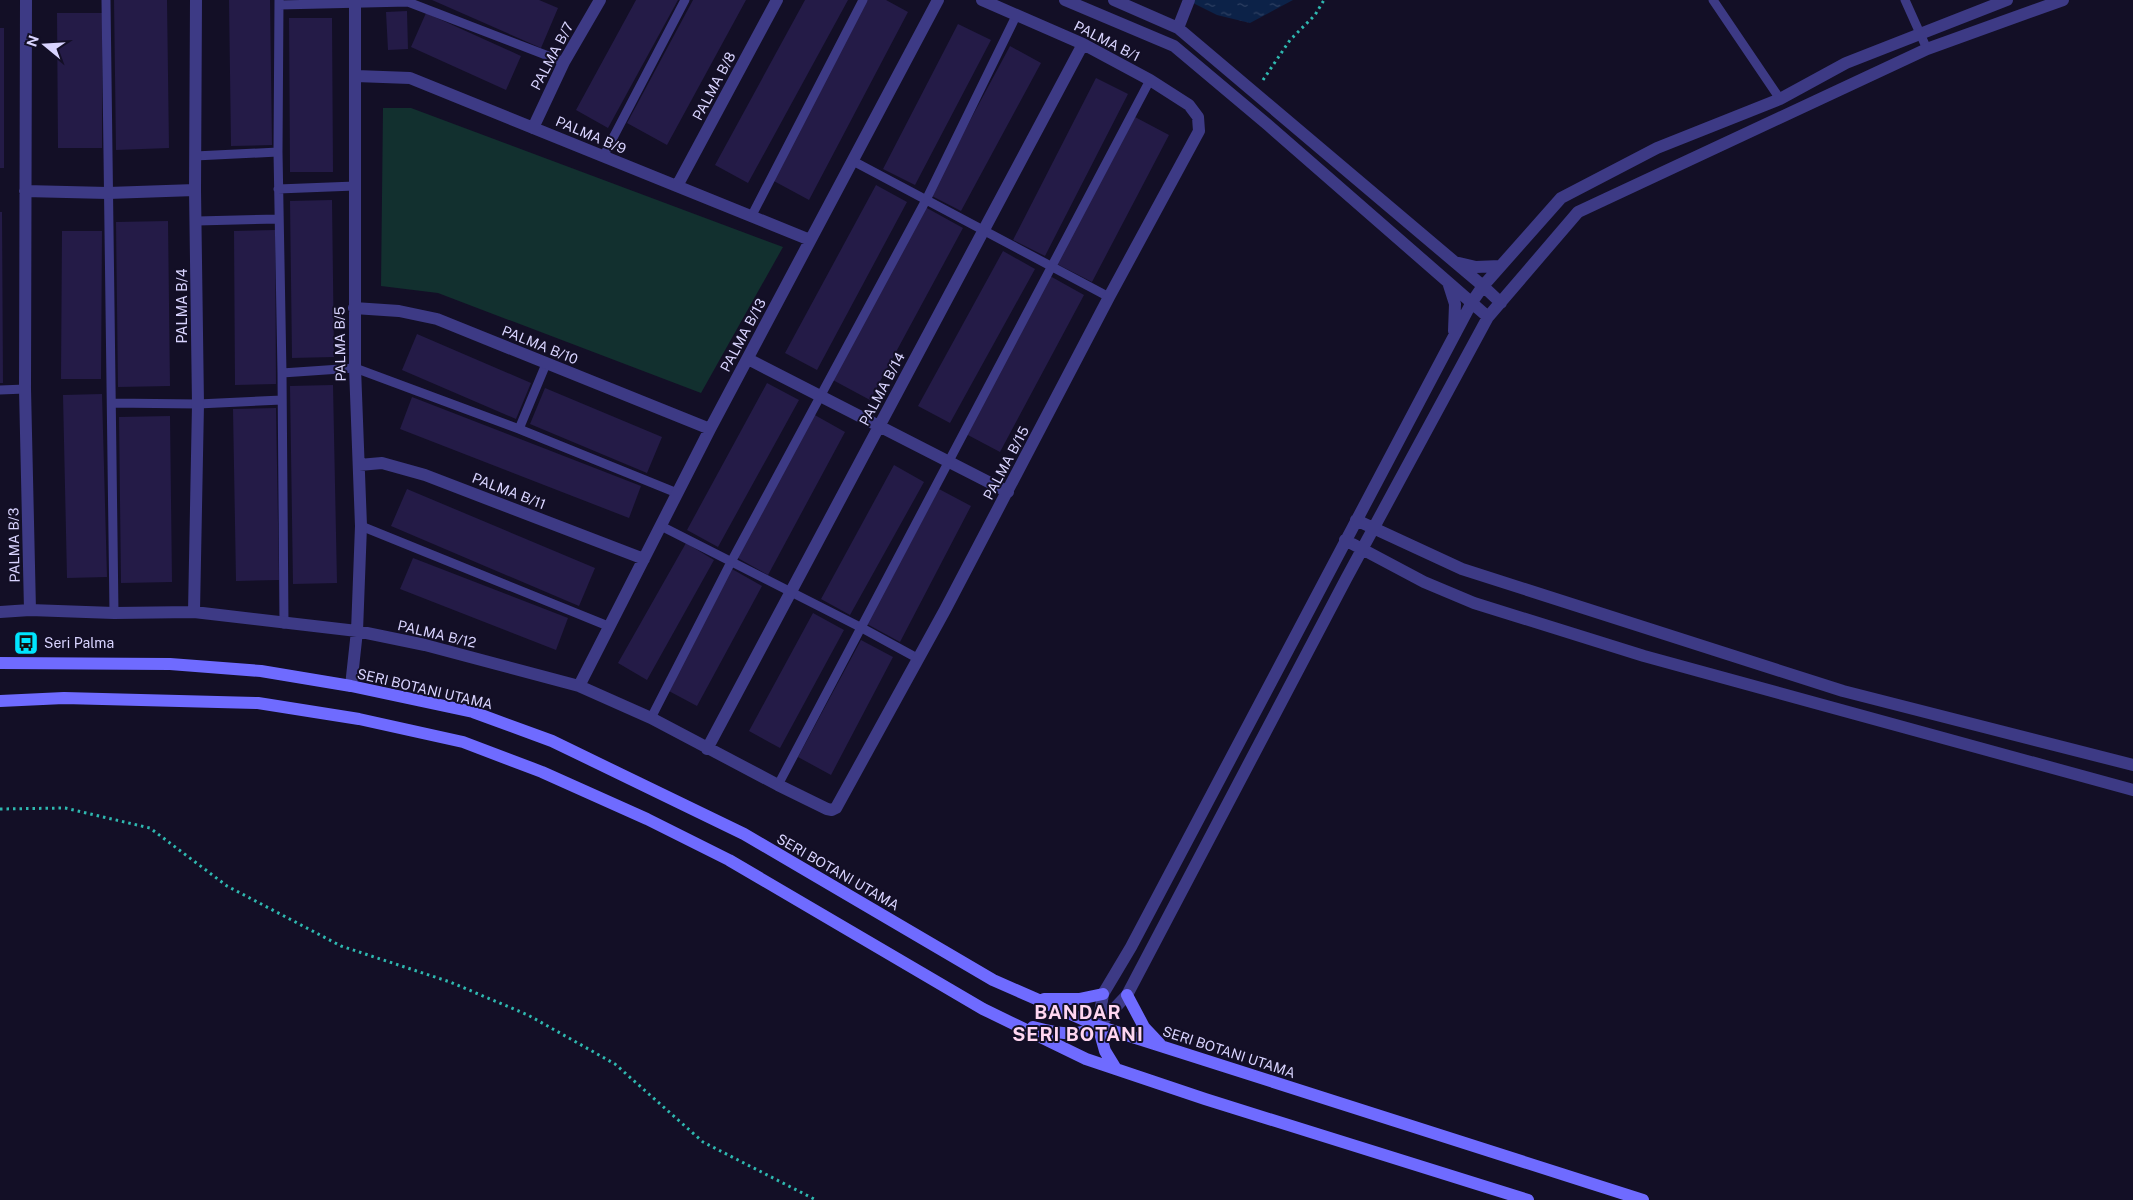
<svg xmlns="http://www.w3.org/2000/svg" width="2133" height="1200" viewBox="0 0 2133 1200" font-family="'Public Sans',sans-serif">
<style>
.park{fill:#12302f}
.water{fill:url(#water-ripples)}
.building{fill:#241b47}
.lines{fill:none;stroke-linecap:round;stroke-linejoin:round}
.path{stroke:#2fb8b0;stroke-width:3;stroke-dasharray:2.5 4;stroke-linecap:butt}
.service{stroke:#3d3a85;stroke-width:9}
.minor{stroke:#3d3a85;stroke-width:12}
.secondary{stroke:#6f6bff;stroke-width:12}
.labels{text-anchor:middle;dominant-baseline:central;stroke-width:4;stroke-linejoin:round;paint-order:stroke}
.street-label{font-size:14px;fill:#d9d4ff;stroke:#130f26}
.poi-label{font-size:14px;fill:#d9d4ff;stroke:#130f26;text-anchor:start}
.district-label{font-size:19px;font-weight:bold;letter-spacing:1px;fill:#ffd6f0;stroke:#130f26}
</style>
<defs>
<pattern id="water-ripples" width="26" height="14" patternUnits="userSpaceOnUse" patternTransform="scale(1.25)"><rect width="26" height="14" fill="#0c2248"/><path d="M2 4q2-2 4 0t4 0M15 11q2-2 4 0t4 0" fill="none" stroke="#2f4163"/></pattern>
</defs>
<rect width="100%" height="100%" fill="#130f26"/>
<!-- park -->
<path class="park" d="M 383,108 L 411,108 L 783,247 L 701,393 L 438,293 L 381,286 Z"/>
<!-- water -->
<path class="water" d="M 1187,0 L 1293,0 L 1250,23 L 1217,15 Z"/>
<!-- building -->
<path class="building" d="M 114,0 L 167,0 L 169,148 L 116,150 Z
M 229,0 L 270,0 L 272,145 L 231,146 Z
M 432,0 L 539,0 L 558,8 L 541,48 Z
M 636,0 L 678,0 L 608,128 L 576,110 Z
M 693,0 L 746,0 L 667,145 L 627,123 Z
M 805,0 L 848,0 L 748,183 L 715,165 Z
M 867,0 L 886,0 L 908,12 L 809,200 L 772,180 Z
M 407,11 L 408,49 L 388,50 L 386,12 Z
M 57,13 L 102,13 L 102,148 L 58,148 Z
M 426,13 L 521,56 L 506,90 L 411,47 Z
M 289,18 L 332,18 L 333,172 L 290,172 Z
M 958,24 L 991,40 L 915,185 L 883,169 Z
M 0,28 L 4,28 L 4,168 L 0,168 Z
M 1010,46 L 1041,63 L 961,211 L 930,195 Z
M 1096,78 L 1128,94 L 1045,256 L 1013,240 Z
M 1135,117 L 1169,135 L 1092,282 L 1057,264 Z
M 876,185 L 907,202 L 817,370 L 785,353 Z
M 332,200 L 334,357 L 292,358 L 290,201 Z
M 925,207 L 963,228 L 870,400 L 831,379 Z
M 0,212 L 2,212 L 3,383 L 0,383 Z
M 168,221 L 170,386 L 118,387 L 116,222 Z
M 275,230 L 276,384 L 235,385 L 234,231 Z
M 62,231 L 102,231 L 101,379 L 61,379 Z
M 1003,251 L 1035,269 L 950,423 L 918,406 Z
M 1050,276 L 1084,295 L 1000,452 L 966,434 Z
M 417,334 L 531,383 L 516,419 L 402,370 Z
M 767,383 L 799,400 L 718,547 L 687,530 Z
M 333,385 L 337,583 L 293,584 L 290,386 Z
M 545,388 L 662,437 L 647,473 L 530,424 Z
M 102,394 L 107,577 L 67,578 L 63,395 Z
M 412,397 L 641,486 L 629,518 L 400,429 Z
M 276,408 L 279,580 L 236,581 L 233,409 Z
M 813,414 L 845,432 L 768,575 L 736,557 Z
M 170,416 L 172,582 L 121,583 L 119,417 Z
M 894,465 L 924,482 L 850,615 L 821,599 Z
M 407,489 L 595,568 L 579,606 L 391,526 Z
M 939,489 L 971,506 L 900,642 L 867,624 Z
M 686,543 L 714,560 L 647,680 L 618,663 Z
M 413,558 L 568,618 L 556,650 L 400,589 Z
M 732,569 L 762,586 L 697,706 L 667,690 Z
M 813,613 L 844,630 L 780,748 L 749,731 Z
M 861,640 L 893,657 L 831,775 L 798,757 Z"/>
<g class="lines">
<!-- path -->
<path class="path" d="M 1263,80 L 1290,40 L 1315,15 L 1324,0
M 0,809 L 65,808 L 150,828 L 227,886 L 341,946 L 450,982 L 528,1015 L 615,1064 L 703,1142 L 816,1200"/>
<!-- service -->
<path class="service" d="M 106,0 L 114,613
M 279,0 L 278,152 L 282,373 L 284,624
M 1713,0 L 1780,99
M 1905,0 L 1927,49
M 279,5 L 408,2 L 564,62
M 195,156 L 278,152
M 603,157 L 685,0
M 853,161 L 1109,297
M 278,189 L 355,186
M 751,217 L 863,0
M 197,221 L 279,219
M 282,373 L 355,368 L 519,429 L 677,493
M 0,390 L 25,389
M 112,403 L 198,404 L 282,400
M 519,429 L 546,364
M 361,526 L 608,626
M 661,526 L 862,628 L 917,658
M 651,718 L 731,562 L 926,200 L 1016,16
M 778,785 L 1150,80"/>
<!-- minor -->
<path class="minor" d="M 26,0 L 25,389 L 30,610
M 1065,0 L 1174,46 L 1268,125 L 1488,317
M 1114,0 L 1178,28 L 1483,286 L 1501,303
M 1178,28 L 1189,0
M 356,76 L 410,78 L 810,240
M 533,128 L 564,62 L 600,0
M 677,186 L 777,0
M 25,191 L 108,193 L 195,190
M 1459,263 L 1476,267 L 1500,266
M 1448,282 L 1455,304 L 1454,331
M 354,308 L 399,311 L 437,319 L 710,429
M 748,359 L 1008,492
M 359,465 L 382,463 L 425,475 L 644,559
M 1356,520 L 1462,569 L 1843,691 L 2133,765
M 1345,540 L 1424,582 L 1474,603 L 1644,656 L 2133,790
M 0,612 L 30,610 L 114,613 L 194,612 L 357,631 L 425,645 L 579,686 L 651,718 L 778,785 L 827,809 L 832,810 L 836,808 L 945,610 L 1109,297 L 1199,131 L 1198,117 L 1189,105 L 1150,80 L 1083,44 L 982,0
M 194,612 L 198,404 L 195,190 L 196,0
M 351,686 L 357,631 L 361,526 L 355,368 L 355,0
M 579,686 L 710,429 L 938,0
M 707,749 L 1083,44
M 1098,1026 L 1127,995 L 1346,579 L 1488,317 L 1578,212 L 1927,49 L 2063,0
M 1098,1026 L 1103,994 L 1131,947 L 1472,302 L 1483,286 L 1561,198 L 1657,148 L 1780,99 L 1846,63 L 2007,0"/>
<!-- secondary -->
<path class="secondary" d="M 0,663 L 170,664 L 261,671 L 351,686 L 473,712 L 552,741 L 744,834 L 993,980 L 1098,1026 L 1643,1200
M 0,701 L 64,698 L 258,703 L 359,719 L 463,742 L 542,772 L 647,819 L 729,860 L 983,1009 L 1086,1059 L 1205,1099 L 1528,1200
M 1127,995 L 1144,1027 L 1160,1044
M 1044,999 L 1079,999 L 1103,994
M 1098,1026 L 1105,1051 L 1116,1069
M 1033,1027 C 1056,1033 1077,1038 1098,1026"/>
</g>
<!-- icons -->
<defs>
<symbol id="bus-square" viewBox="-11 -11 22 22"><rect x="-9" y="-9" width="18" height="18" rx="4" fill="#00e5ff" stroke="#130f26"/><path d="M-5-6H5V4H4V6H2V4H-2V6H-4V4H-5ZM-3.5-4V0h7V-4ZM-3.5 1.2v1.5H-2V1.2ZM2 1.2v1.5H3.5V1.2Z" fill="#111"/></symbol>
</defs>
<g fill-rule="evenodd">
<use href="#bus-square" x="12" y="629" width="28" height="28"/>
</g>
<g class="labels">
<!-- street labels -->
<g class="street-label">
<text transform="translate(1107 41) rotate(27)">PALMA B/1</text>
<text transform="translate(552 56) rotate(-62)">PALMA B/7</text>
<text transform="translate(714 86) rotate(-62)">PALMA B/8</text>
<text transform="translate(591 135) rotate(23)">PALMA B/9</text>
<text transform="translate(182 306) rotate(-90)">PALMA B/4</text>
<text transform="translate(743 335) rotate(-62)">PALMA B/13</text>
<text transform="translate(340 344) rotate(-91)">PALMA B/5</text>
<text transform="translate(540 345) rotate(22)">PALMA B/10</text>
<text transform="translate(882 389) rotate(-62)">PALMA B/14</text>
<text transform="translate(1006 463) rotate(-62)">PALMA B/15</text>
<text transform="translate(509 491) rotate(21)">PALMA B/11</text>
<text transform="translate(14 545) rotate(-91)">PALMA B/3</text>
<text transform="translate(437 634) rotate(13)">PALMA B/12</text>
<text transform="translate(425 689) rotate(13)">SERI BOTANI UTAMA</text>
<text transform="translate(838 872) rotate(30)">SERI BOTANI UTAMA</text>
<text transform="translate(1229 1052) rotate(18)">SERI BOTANI UTAMA</text>
</g>
<!-- poi labels -->
<g class="poi-label">
<text x="44" y="643">Seri Palma</text>
</g>
<!-- district labels -->
<g class="district-label">
<text x="1078" y="1012">BANDAR<tspan x="1078" dy="22">SERI BOTANI</tspan></text>
</g>
</g>
<!-- north arrow -->
<g transform="translate(45 45) rotate(288)" stroke="#130f26" stroke-width="4" paint-order="stroke">
<path d="M0-4L9 19L0 12L-9 19Z" fill="#d9d4ff"/>
<text y="-8" font-size="14" font-weight="bold" text-anchor="middle" fill="#d9d4ff">N</text>
</g>
</svg>
